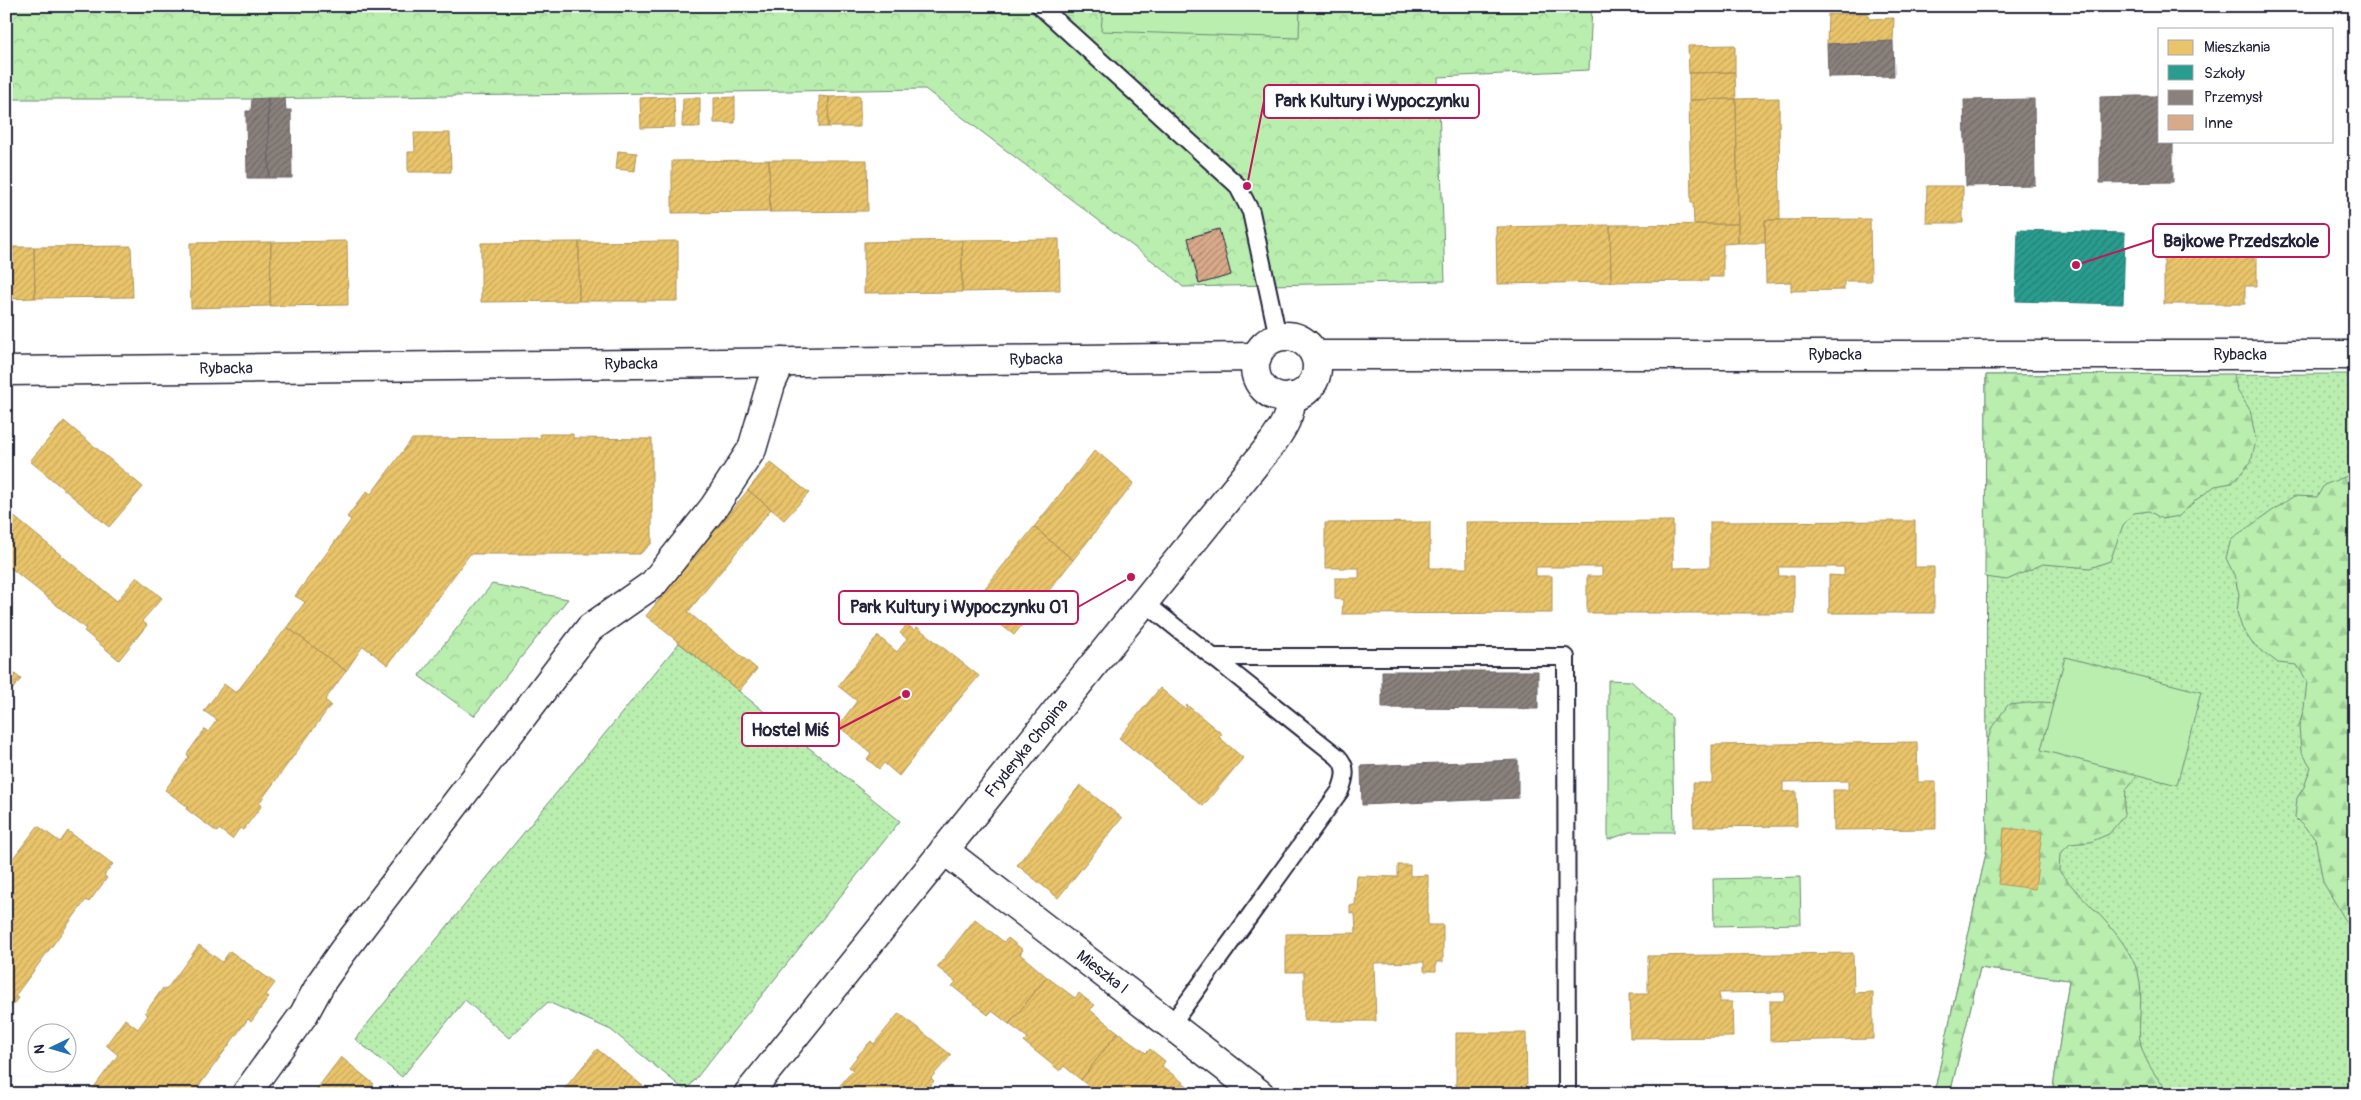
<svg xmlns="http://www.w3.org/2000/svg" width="2361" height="1100" viewBox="0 0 2361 1100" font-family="Pangolin,sans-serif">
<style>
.grass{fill:url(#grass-dots);stroke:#6e8875}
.forest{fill:url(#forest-firs);stroke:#6e8875}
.park{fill:url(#park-crowns);stroke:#6e8875}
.pitch{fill:#b9eeaf;stroke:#6e8875}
.homes{fill:url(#homes-hatch);stroke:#ad935c}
.schools{fill:url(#schools-hatch);stroke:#287876}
.industry{fill:url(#industry-hatch);stroke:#6b6468}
.building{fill:url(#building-hatch);stroke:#22223b}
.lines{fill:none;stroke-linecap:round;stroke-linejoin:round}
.lane-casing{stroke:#22223b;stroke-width:20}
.street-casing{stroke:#22223b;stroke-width:31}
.lane{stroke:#fff;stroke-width:16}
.street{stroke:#fff;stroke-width:28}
.labels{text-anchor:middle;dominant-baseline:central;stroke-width:5;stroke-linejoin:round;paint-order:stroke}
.street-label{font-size:16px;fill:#22223b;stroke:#fff}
.leader{fill:none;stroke:#c2185b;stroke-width:2}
.callout-dot{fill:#c2185b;stroke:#fff;stroke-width:2}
.callout{fill:#fff;stroke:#c2185b;stroke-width:2}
.callout-label{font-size:18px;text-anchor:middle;font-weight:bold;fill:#22223b}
</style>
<defs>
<pattern id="grass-dots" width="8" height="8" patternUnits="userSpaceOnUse" patternTransform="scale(1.25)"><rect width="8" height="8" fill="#b9eeaf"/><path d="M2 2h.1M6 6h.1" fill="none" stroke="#9fcc97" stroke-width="1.8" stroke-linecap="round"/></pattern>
<pattern id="forest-firs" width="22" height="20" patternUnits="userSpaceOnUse" patternTransform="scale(1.25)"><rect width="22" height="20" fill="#b9eeaf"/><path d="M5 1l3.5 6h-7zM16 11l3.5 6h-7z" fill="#9fcc97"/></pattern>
<pattern id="park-crowns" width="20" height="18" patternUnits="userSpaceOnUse" patternTransform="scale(1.25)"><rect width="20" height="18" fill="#b9eeaf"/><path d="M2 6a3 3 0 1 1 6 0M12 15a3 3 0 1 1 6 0" fill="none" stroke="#9fcc97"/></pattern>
<pattern id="homes-hatch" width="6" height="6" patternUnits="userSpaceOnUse" patternTransform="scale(1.25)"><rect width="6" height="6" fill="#e9c46a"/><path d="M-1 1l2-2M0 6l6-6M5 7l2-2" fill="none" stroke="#c8a85d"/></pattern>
<pattern id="schools-hatch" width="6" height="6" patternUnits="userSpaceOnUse" patternTransform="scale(1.25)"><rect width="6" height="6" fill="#2a9d8f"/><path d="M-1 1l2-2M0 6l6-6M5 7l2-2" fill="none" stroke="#248076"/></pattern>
<pattern id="industry-hatch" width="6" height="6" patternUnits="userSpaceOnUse" patternTransform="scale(1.25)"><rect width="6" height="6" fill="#8a817c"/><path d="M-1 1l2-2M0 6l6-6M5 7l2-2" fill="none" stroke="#706967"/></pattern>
<pattern id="building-hatch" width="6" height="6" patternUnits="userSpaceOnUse" patternTransform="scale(1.25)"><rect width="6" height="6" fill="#d9aa8a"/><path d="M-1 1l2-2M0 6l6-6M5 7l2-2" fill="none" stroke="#b08a72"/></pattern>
</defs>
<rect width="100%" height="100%" fill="#fff"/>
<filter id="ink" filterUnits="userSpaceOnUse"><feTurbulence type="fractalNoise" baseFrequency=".02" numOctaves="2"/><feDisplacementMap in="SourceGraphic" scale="10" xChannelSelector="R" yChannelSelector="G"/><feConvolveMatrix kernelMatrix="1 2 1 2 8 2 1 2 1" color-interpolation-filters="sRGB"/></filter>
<g filter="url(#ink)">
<!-- grass -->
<path class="grass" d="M 2355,374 L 2355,1094 L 2052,1094 L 2069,980 L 1980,968 L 1950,1094 L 1934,1094 L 1987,848 L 1986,375 Z
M 679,643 L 900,821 L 686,1091 L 611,1030 L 548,1002 L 509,1038 L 465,1000 L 402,1077 L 355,1039 Z"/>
<!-- forest -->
<path class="forest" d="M 2234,374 L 2237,390 L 2250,410 L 2256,441 L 2251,462 L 2232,483 L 2215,486 L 2196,500 L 2179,516 L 2162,519 L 2149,511 L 2134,513 L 2123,525 L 2110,561 L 2090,568 L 2043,564 L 2007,580 L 1985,577 L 1986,375 Z
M 2355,473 L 2355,918 L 2350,928 L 2323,882 L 2315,838 L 2295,818 L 2297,798 L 2304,787 L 2311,767 L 2301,751 L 2299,726 L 2304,708 L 2307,681 L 2297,665 L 2278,663 L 2252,643 L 2242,628 L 2237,612 L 2239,594 L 2234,575 L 2226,558 L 2231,539 L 2294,496 L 2317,497 L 2324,485 Z
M 2038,702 L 2063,703 L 2140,771 L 2126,790 L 2124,815 L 2109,834 L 2090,842 L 2070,844 L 2060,854 L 2059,871 C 2086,905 2124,931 2138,973 C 2145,996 2136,1026 2141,1046 C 2146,1063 2158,1081 2171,1094 L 2052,1094 L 2069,980 L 1980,968 L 1950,1094 L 1934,1094 L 1987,848 L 1986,746 L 1992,727 L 2008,705 Z"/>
<!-- park -->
<path class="park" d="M 6,6 L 1592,6 L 1589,70 L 1438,77 L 1445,281 L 1183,287 L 1167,272 L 925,89 L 252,99 L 6,99 Z
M 492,584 L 568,599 L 474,716 L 419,676 Z
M 1608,680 L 1631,681 L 1672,718 L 1674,832 L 1630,832 L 1608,840 Z
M 1800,877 L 1801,924 L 1714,926 L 1713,879 Z"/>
<!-- pitch -->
<path class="pitch" d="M 1103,6 L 1300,6 L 1299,38 L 1101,31 Z
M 2065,657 L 2201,692 L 2177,785 L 2041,750 Z"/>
<!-- homes -->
<path class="homes" d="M 1868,13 L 1869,19 L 1894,18 L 1893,41 L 1827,44 L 1828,14 Z
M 1735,45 L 1735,72 L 1689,73 L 1688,46 Z
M 1735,72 L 1736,99 L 1689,100 L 1689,73 Z
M 819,96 L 829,97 L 828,127 L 819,127 Z
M 860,96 L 860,127 L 828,127 L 829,97 Z
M 674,97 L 675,127 L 641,128 L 640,98 Z
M 735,97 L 735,123 L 714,123 L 714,98 Z
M 683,98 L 700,98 L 700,127 L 682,127 Z
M 1779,98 L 1780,220 L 1765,220 L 1765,243 L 1738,243 L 1736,99 Z
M 1736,99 L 1738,224 L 1694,224 L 1693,203 L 1691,203 L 1689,100 Z
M 414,133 L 450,133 L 451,172 L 408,172 L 408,152 L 415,152 Z
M 618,151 L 637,153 L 635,171 L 616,169 Z
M 769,160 L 867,160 L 868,211 L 770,212 Z
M 769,160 L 770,212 L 672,213 L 672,161 Z
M 1927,186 L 1963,186 L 1963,223 L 1926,223 Z
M 1870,219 L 1871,281 L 1844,281 L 1844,290 L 1791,291 L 1791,282 L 1766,283 L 1765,220 Z
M 1738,224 L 1738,243 L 1723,244 L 1723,277 L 1708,277 L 1708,281 L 1611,282 L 1610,225 Z
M 1610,225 L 1611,282 L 1497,284 L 1496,227 Z
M 2210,225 L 2216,225 L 2221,229 L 2221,239 L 2245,239 L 2245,258 L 2257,258 L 2257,286 L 2245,286 L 2245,304 L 2164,304 L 2164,239 L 2204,239 L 2205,230 Z
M 1059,239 L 1060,290 L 962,292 L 962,240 Z
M 962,240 L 962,292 L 864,293 L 864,242 Z
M 347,241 L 348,305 L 270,306 L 271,242 Z
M 678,241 L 678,301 L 579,301 L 579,242 Z
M 271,242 L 270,306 L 191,308 L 190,243 Z
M 579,242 L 579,301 L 481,302 L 481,243 Z
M 131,246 L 133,297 L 35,298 L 34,247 Z
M 6,247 L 34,247 L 35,298 L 6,299 Z
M 64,421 L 143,487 L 109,527 L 30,461 Z
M 540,434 L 573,434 L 573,438 L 652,439 L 652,543 L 640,554 L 470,554 L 388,665 L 363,646 L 346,671 L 287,627 L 305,602 L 295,596 L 351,520 L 347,517 L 367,491 L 371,494 L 412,439 L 541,438 Z
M 1095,450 L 1134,483 L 1073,560 L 1034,527 Z
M 770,462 L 809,493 L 784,520 L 748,490 Z
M 748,490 L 771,509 L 688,612 L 757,669 L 739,691 L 646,616 Z
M 6,510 L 117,601 L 137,577 L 162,598 L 142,621 L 147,625 L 119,660 L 84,631 L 86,629 L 6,564 Z
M 1673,521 L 1673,568 L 1710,567 L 1710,522 L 1915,521 L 1915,567 L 1934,567 L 1934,613 L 1829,613 L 1829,575 L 1844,576 L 1844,567 L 1778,567 L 1779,576 L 1794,576 L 1794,613 L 1587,613 L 1587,576 L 1602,576 L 1602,567 L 1536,567 L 1536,576 L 1552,576 L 1552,613 L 1342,614 L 1343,600 L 1335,599 L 1335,578 L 1359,578 L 1359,568 L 1325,568 L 1325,523 L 1430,522 L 1430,568 L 1467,568 L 1466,522 Z
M 1034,527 L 1073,560 L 1014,635 L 973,603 Z
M 907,625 L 914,630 L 917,627 L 979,676 L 955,704 L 899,776 L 884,763 L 879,769 L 867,759 L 871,753 L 838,726 L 857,701 L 838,686 L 878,636 L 897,652 L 907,639 L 900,633 Z
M 287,627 L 346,671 L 325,700 L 331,705 L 259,803 L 262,805 L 260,808 L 243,830 L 240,828 L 232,839 L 219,829 L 217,832 L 186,809 L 188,807 L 165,790 L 189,757 L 187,754 L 205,729 L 208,732 L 217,720 L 204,711 L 224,684 L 236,693 Z
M 6,667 L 21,679 L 6,697 Z
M 1160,688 L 1185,709 L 1187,705 L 1222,734 L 1219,737 L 1243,758 L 1203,806 L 1119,738 Z
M 1917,742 L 1918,782 L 1936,782 L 1936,829 L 1834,830 L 1833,790 L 1848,790 L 1848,781 L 1783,782 L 1783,792 L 1796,791 L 1797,826 L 1694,827 L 1693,783 L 1712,783 L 1712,745 Z
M 1080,785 L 1122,818 L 1058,898 L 1017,865 Z
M 38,826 L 60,842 L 68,831 L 113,864 L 104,875 L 107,878 L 89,902 L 86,900 L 15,996 L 18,998 L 6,1014 L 6,867 Z
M 2004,828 L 2042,832 L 2035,889 L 1998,884 Z
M 1398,865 L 1410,865 L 1410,876 L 1428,875 L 1428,925 L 1443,925 L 1443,962 L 1436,962 L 1436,971 L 1424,971 L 1424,962 L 1374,963 L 1376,1021 L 1304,1021 L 1304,972 L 1286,972 L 1286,934 L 1356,933 L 1355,914 L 1350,913 L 1350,905 L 1355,905 L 1357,876 L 1398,877 Z
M 975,919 L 1004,942 L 1008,938 L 1023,950 L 1020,954 L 1047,977 L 1009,1024 L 992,1011 L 988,1015 L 952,986 L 956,982 L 937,967 Z
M 199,945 L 222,962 L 230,951 L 275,983 L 266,995 L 269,997 L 251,1022 L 248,1019 L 193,1094 L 89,1094 L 118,1055 L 106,1045 L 125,1019 L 138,1029 L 148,1015 L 145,1013 L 163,988 L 166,990 Z
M 1853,953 L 1854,993 L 1873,992 L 1873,1039 L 1770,1041 L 1770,1001 L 1784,1001 L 1785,992 L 1719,993 L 1720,1002 L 1732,1002 L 1733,1037 L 1630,1038 L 1629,994 L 1648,994 L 1648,956 Z
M 1047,977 L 1075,998 L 1079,993 L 1086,999 L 1095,1005 L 1090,1010 L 1118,1032 L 1081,1080 L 1064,1066 L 1060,1071 L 1024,1042 L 1028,1038 L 1009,1024 Z
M 899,1013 L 951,1055 L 931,1078 L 934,1081 L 924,1094 L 833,1094 L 853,1070 L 849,1067 L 860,1053 L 871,1041 L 874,1044 Z
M 1118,1032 L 1146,1053 L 1150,1049 L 1165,1061 L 1162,1066 L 1190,1088 L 1185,1094 L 1098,1094 L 1081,1080 Z
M 1456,1033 L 1526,1033 L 1527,1094 L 1456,1094 Z
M 597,1049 L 649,1091 L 647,1094 L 560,1094 Z
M 341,1057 L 374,1084 L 366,1094 L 313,1094 Z"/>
<!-- schools -->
<path class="schools" d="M 2018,230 L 2125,233 L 2123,304 L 2016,301 Z"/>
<!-- industry -->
<path class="industry" d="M 1893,41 L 1894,76 L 1828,77 L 1827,44 Z
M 2137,96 L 2160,96 L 2160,141 L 2173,141 L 2173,182 L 2100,183 L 2100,97 Z
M 268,98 L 269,178 L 247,178 L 246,111 L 251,111 L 252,99 Z
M 268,98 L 285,98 L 286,110 L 291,110 L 292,178 L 269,178 Z
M 2034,99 L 2035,185 L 1966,186 L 1964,100 Z
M 1382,671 L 1538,671 L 1538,709 L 1382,708 Z
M 1518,760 L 1518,798 L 1362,805 L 1361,766 Z"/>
<!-- building -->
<path class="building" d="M 1219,229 L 1231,275 L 1199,284 L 1188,238 Z"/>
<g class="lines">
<defs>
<path id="lane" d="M 1040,6 L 1237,185 L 1251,212 L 1278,337
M 1144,602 L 1338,757 C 1348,767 1345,779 1340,791 L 1171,1025
M 1212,657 L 1566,657 L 1567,1094"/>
<g id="street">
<circle cx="1286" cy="367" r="31"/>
<path id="s1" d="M 1315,355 L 2355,355"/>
<path id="s2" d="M 6,371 L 1257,357"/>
<path id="s3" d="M 944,850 L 1260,1094"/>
<path d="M 246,1094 L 304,1014 L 322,981 L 343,951 L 590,628 L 653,584 L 714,507 L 752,449 L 771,384 L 781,362"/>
<path id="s4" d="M 748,1094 L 1273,442 C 1283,428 1291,415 1291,397"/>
</g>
</defs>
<!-- lane casing -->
<use href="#lane" class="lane-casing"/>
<!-- street casing -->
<use href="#street" class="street-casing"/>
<!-- lane -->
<use href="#lane" class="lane"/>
<!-- street -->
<use href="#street" class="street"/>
</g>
</g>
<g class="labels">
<!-- street labels -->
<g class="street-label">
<text stroke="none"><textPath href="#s1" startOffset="520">Rybacka</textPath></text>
<text stroke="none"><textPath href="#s1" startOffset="925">Rybacka</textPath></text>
<text stroke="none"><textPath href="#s2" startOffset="1030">Rybacka</textPath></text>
<text stroke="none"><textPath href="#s2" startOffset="625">Rybacka</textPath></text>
<text stroke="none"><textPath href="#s2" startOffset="220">Rybacka</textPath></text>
<text stroke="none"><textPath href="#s4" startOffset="444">Fryderyka Chopina</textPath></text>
<text stroke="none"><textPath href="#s3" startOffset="200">Mieszka I</textPath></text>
</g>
</g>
<!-- callouts -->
<path class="leader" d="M1247 186L1264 101M2076 265L2153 240M1131 577L1078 607M906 694L839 729"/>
<g class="callout-dot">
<circle cx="1247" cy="186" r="5"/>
<circle cx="2076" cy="265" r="5"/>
<circle cx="1131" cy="577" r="5"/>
<circle cx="906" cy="694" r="5"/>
</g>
<g class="callout">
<rect x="1264" y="85" width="215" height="33" rx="5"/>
<rect x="2153" y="224" width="176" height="33" rx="5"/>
<rect x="839" y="591" width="239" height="33" rx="5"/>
<rect x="742" y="713" width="97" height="33" rx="5"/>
</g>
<g class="callout-label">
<text x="1372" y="107">Park Kultury i Wypoczynku</text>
<text x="2241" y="247">Bajkowe Przedszkole</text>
<text x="959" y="613">Park Kultury i Wypoczynku 01</text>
<text x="790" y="736">Hostel Miś</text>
</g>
<!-- margin -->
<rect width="2361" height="1100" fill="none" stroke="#fff" stroke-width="25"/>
<rect x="12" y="12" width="2336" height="1075" fill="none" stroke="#22223b" stroke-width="2" filter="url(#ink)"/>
<!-- legend -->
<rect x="2158" y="28" width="175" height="115" fill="#ffffff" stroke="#a7a7b1"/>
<rect x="2168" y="40" width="25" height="15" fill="#e9c46a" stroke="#a7a7b1"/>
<text x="2204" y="52" font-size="15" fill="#22223b">Mieszkania</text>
<rect x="2168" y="65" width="25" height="15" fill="#2a9d8f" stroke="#a7a7b1"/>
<text x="2204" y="78" font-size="15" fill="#22223b">Szkoły</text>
<rect x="2168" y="90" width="25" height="15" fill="#8a817c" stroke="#a7a7b1"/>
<text x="2204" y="102" font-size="15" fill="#22223b">Przemysł</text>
<rect x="2168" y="115" width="25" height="15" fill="#d9aa8a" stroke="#a7a7b1"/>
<text x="2204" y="128" font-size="15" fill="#22223b">Inne</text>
<!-- north arrow -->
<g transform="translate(52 1048) rotate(265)"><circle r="24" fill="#ffffff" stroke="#a7a7b1"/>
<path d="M0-4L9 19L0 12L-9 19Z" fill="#1f6fb2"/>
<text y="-8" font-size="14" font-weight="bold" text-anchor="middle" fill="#22223b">N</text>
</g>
</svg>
